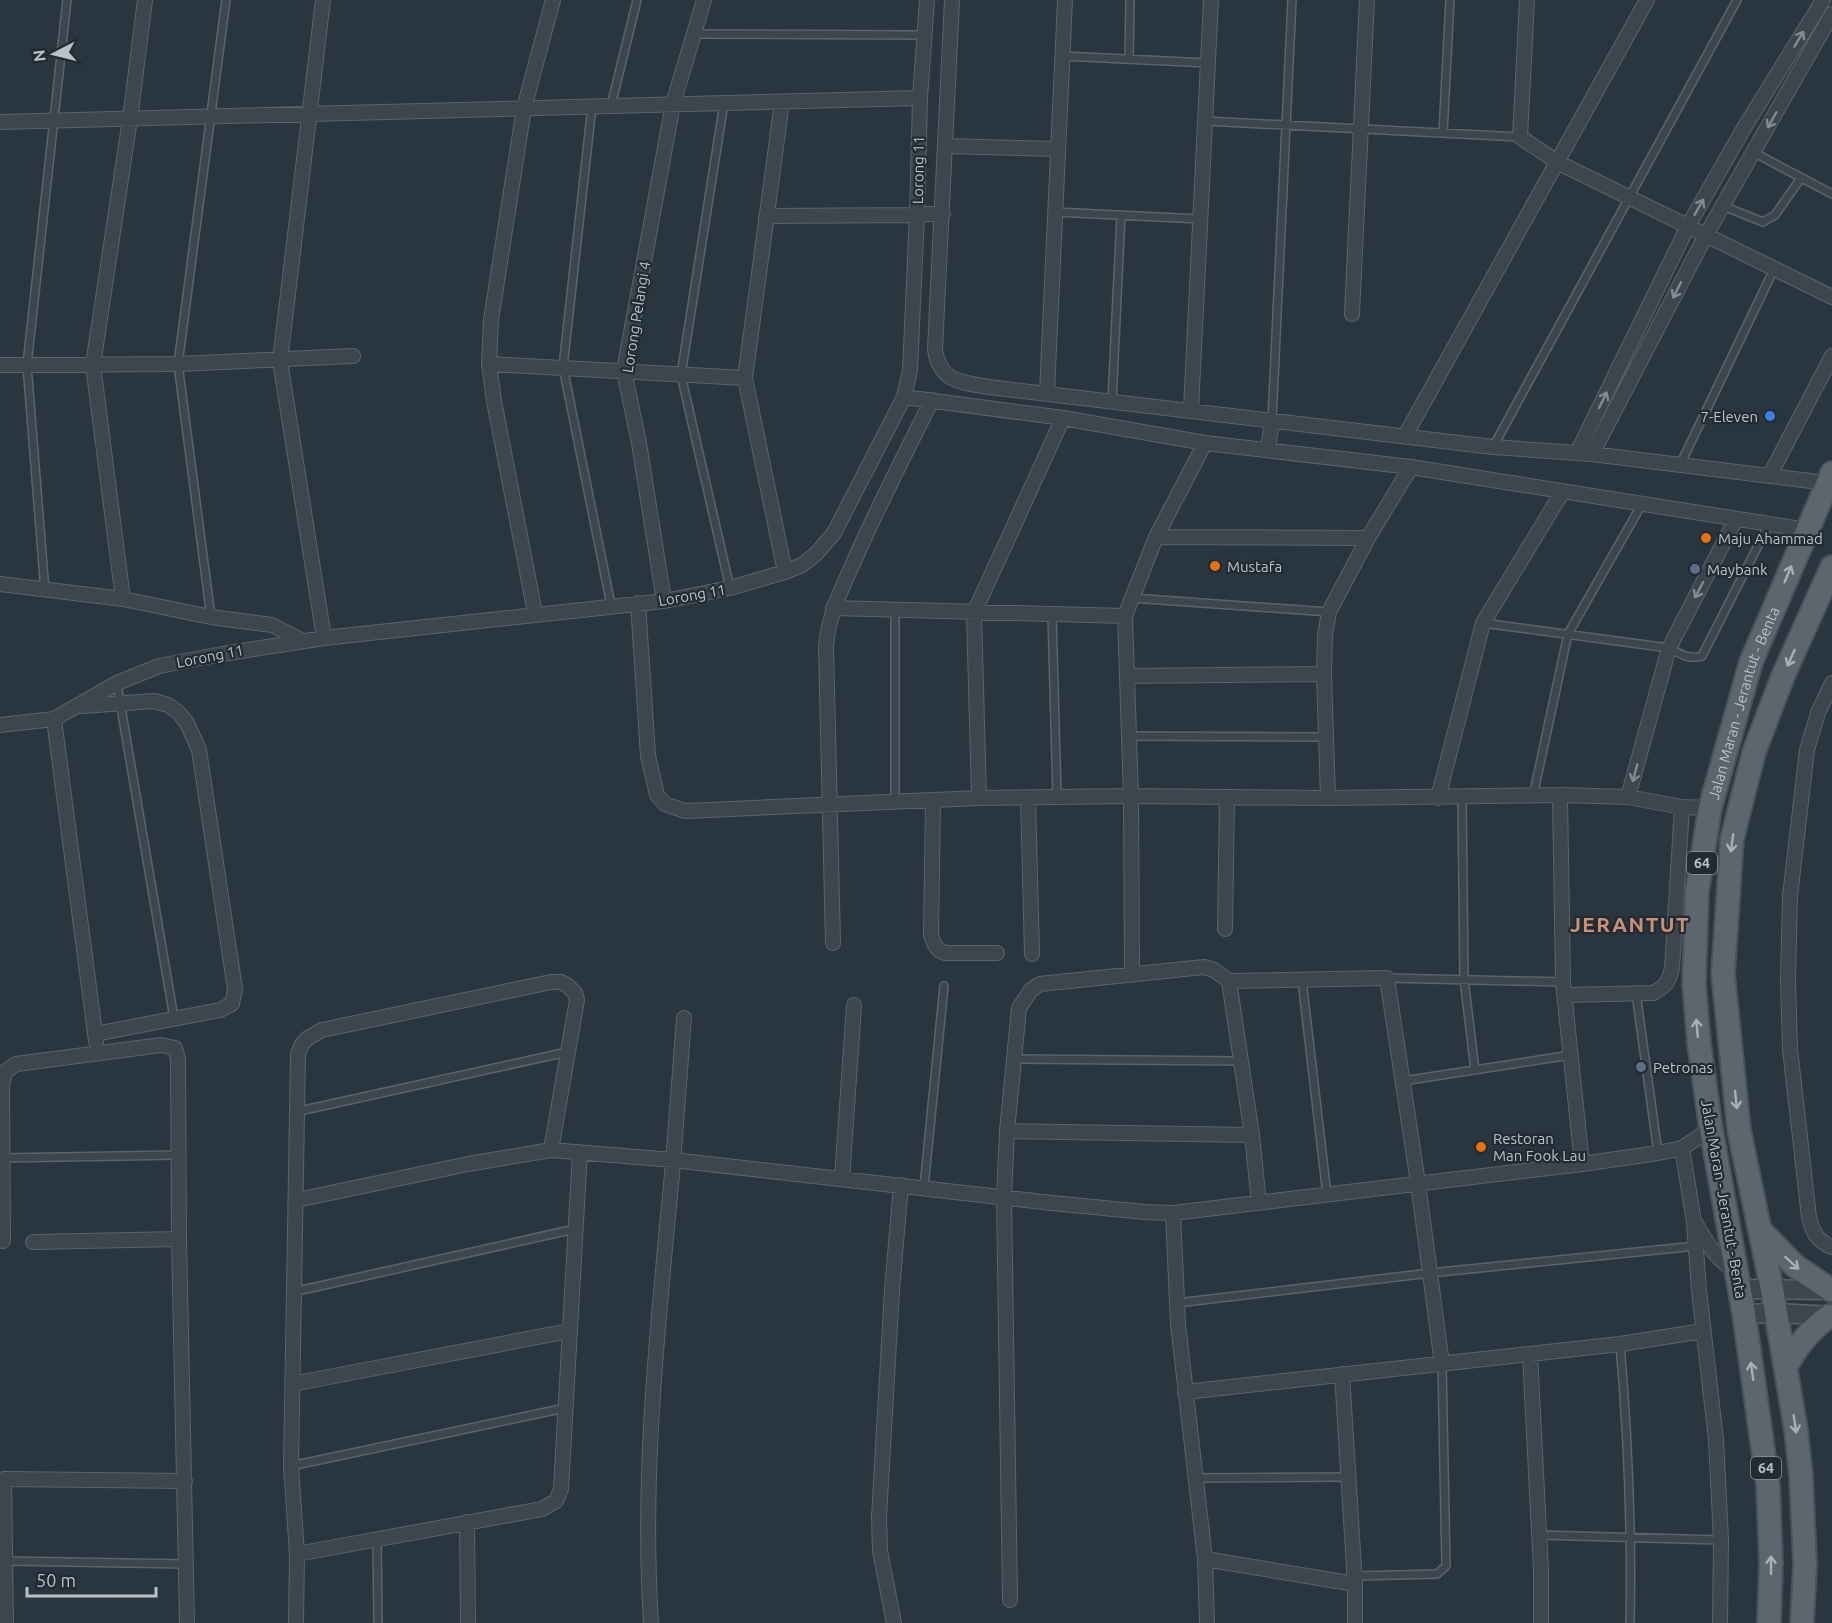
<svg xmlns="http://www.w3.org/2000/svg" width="1832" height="1623" viewBox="0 0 1832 1623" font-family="Ubuntu,sans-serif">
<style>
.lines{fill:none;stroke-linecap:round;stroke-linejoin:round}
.service-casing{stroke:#5b646c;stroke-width:10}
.minor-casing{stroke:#5b646c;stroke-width:16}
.tertiary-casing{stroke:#5b646c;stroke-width:21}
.primary-casing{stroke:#4a525b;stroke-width:26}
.service{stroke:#3d464f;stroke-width:7}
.minor{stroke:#3d464f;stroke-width:14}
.tertiary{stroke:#3d464f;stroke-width:18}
.primary{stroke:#5c666f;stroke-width:22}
.oneway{stroke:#828a92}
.oneway2{stroke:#a7afb7}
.shop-dot{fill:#3f7fe0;stroke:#222b34;stroke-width:2}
.food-dot{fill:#e8710a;stroke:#222b34;stroke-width:2}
.service-dot{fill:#5c6f8a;stroke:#222b34;stroke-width:2}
.labels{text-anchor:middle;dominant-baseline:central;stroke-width:4.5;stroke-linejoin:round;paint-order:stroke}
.shield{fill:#222b34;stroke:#8c949c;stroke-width:1.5}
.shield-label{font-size:14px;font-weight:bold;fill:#bac1c9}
.street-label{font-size:15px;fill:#bac1c9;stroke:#222b34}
.poi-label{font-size:15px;fill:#bac1c9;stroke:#222b34;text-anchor:start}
.district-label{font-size:21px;font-weight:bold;letter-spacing:1.5px;fill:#ca9174;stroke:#222b34}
</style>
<rect width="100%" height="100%" fill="#29353f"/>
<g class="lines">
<defs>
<path id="service" d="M 694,34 L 924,35
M 1062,56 L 1208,63
M 1129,59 L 1130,0
M 724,103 L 681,375 L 730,588
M 592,106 L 563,367 L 611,605
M 611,106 L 637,0
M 1205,121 L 1520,137
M 1443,133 L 1450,0
M 1753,152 L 1832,194
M 1723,206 L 1763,222 L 1775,215 L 1801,178
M 1055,212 L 1200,219
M 1112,401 L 1121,215
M 1272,420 L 1292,0
M 1493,447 L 1737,0
M 1680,465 L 1774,269
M 45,591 L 27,365 L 67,0
M 1132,598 L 1329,612
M 895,610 L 895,802
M 1052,614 L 1057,797
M 211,617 L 178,364 L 226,0
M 1483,623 L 1669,648 C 1680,654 1689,660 1702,656 L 1769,524
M 117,684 L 174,1018
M 1129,736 L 1326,737
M 1533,796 L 1568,634 L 1642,504
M 1462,797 L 1464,979 L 1475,1070
M 1387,978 L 1563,982
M 1302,980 L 1327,1195
M 1636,993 L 1658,1153
M 1014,1059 L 1241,1061
M 1403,1081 L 1571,1055
M 295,1112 L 567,1052
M 2,1158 L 178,1155
M 924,1187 L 944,986
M 293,1292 L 575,1229
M 1177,1303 L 1430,1273 L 1696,1246
M 1620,1344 C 1628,1437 1632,1530 1630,1623
M 291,1466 L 565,1408
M 1195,1478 L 1348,1477
M 1539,1535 L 1721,1540
M 377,1539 L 378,1623
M 6,1561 L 188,1564
M 1355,1576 L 1437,1574 L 1446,1566 L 1442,1364"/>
<path id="minor" d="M 323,0 L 280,361 L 324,638
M 952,0 L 935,349 C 939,382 961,382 989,387 L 1493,447 L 1592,454 L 1827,483
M 1527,0 L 1520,137 L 1557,162 L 1832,297
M 782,102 L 745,378 L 785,572
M 0,122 L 920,98
M 945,146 L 1058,149
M 766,216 L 917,215 L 943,213
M 1352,314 L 1367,0
M 489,364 L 745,378
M 0,365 L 178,364 L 353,356
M 1047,392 L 1065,0
M 904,397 L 1063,418 L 1205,443 L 1411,467 L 1807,530
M 1191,410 L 1211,0
M 1405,436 L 1647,0
M 1268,450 L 1272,420
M 1577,453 L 1688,226 L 1744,128 L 1823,0
M 1592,454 L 1706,235 L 1832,14
M 1770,475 L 1832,356
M 1156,537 L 1368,538
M 0,584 L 123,599 L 211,617 L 272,625 L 303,641
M 123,599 L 93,365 L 130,119 L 145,0
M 664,601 L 639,443 L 624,371 L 673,104 L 704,0
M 638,603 L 648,756 L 657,795 L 665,804 L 685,811 L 979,798 L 1131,796 L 1328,798 L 1560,795 L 1628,797 L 1682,807 L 1710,808
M 833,608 L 1125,616
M 535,613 L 494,401 L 489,364 L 491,320 L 524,108 L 553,0
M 1127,676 L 1324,674
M 1832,683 L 1818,713 L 1807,750 L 1790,896 L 1788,980 L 1790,1049 L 1809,1217 C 1813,1233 1817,1241 1832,1247
M 82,706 L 154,701 L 168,705 L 178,712 L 187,723 L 199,750 L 235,989 L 232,1004 L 220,1010 L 95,1034
M 54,719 L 96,1041
M 0,725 L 54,719 L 117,683 L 159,666 L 222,654 L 324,638 L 664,601 L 730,588 L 785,572 L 802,565 L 816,554 L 834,533 L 904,397 L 910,370 L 917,215 L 920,98 L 927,0
M 1560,795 L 1563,982 L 1582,1164
M 1628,797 L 1669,648 L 1736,519
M 979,798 L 974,613 L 1063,418
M 1028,798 L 1032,954
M 1328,798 L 1324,674 L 1325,635 L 1329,612 L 1368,538 L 1411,467
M 1438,798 L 1483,623 L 1563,491
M 933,800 L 931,935 C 934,944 936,950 945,953 L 997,953
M 1225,929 L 1227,797
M 833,943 L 826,646 C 829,611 845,582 859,550 C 882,499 907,450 932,400
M 1132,975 L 1131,796 L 1125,616 L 1156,537 L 1205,443
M 1229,981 L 1387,978 L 1418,1183 L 1442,1364
M 1565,995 L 1653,993 C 1665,987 1669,982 1672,968 L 1682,807
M 1007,1131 L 1252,1135
M 1682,1148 L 1694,1222 L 1699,1290 L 1716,1440 L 1721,1540 L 1720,1623
M 842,1179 L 854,1005
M 297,1200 L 468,1164 L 551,1150 L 673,1160 L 1052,1203 L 1145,1212 L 1173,1213 L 1582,1164 L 1658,1153 L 1682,1148 L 1711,1129
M 1173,1213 L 1178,1324 L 1205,1559 L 1207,1623
M 1696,1224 C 1707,1243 1717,1261 1737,1272
M 3,1241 L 2,1086 L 5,1072 L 16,1064 L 161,1045 L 175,1048 L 178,1059 L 179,1239 L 187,1623
M 33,1242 L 179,1239
M 1530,1354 L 1541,1571 L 1541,1623
M 1342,1374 L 1355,1584 L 1355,1623
M 292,1384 L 569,1331
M 1185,1392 L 1620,1344 L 1703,1331
M 467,1522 L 468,1623
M 297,1554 L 542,1509 L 556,1501 L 561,1489 L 580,1152
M 1205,1559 L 1355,1584
M 1010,1600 L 1004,1196 L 1007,1131 L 1019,1008 L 1031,990 L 1040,984 L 1204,967 L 1214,970 L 1229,981 L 1252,1135 L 1259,1203
M 6,1623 L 4,1479 L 185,1481
M 296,1623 L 297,1554 L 291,1466 L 298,1054 L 302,1044 L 308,1038 L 322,1030 L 551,982 L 561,982 L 568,986 L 575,993 L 577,1000 L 551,1150
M 651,1623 C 641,1469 659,1316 673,1163 C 677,1115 680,1066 684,1018
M 894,1623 L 880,1551 L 879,1517 L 892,1290 L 901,1185"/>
<path id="tertiary" d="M 1740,1289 L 1832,1290
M 1744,1314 L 1776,1313 L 1832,1316"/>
<g id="primary">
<path d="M 1761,1231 L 1795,1266 L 1831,1290"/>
<path d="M 1786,1366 C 1798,1346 1810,1329 1829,1316"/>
<path id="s1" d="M 1769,1623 L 1771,1563 L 1768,1485 L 1744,1314 L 1711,1129 L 1699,1043 L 1694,984 L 1697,892 L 1710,808 L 1751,662 L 1832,473"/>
<path d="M 1802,1623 L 1805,1565 L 1801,1476 L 1796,1430 L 1772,1289 L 1739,1130 L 1723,974 L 1732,839 L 1754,752 L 1783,676 L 1832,567"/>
</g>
</defs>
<!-- service casing -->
<use href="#service" class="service-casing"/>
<!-- minor casing -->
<use href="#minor" class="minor-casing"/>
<!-- tertiary casing -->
<use href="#tertiary" class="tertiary-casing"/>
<!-- primary casing -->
<use href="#primary" class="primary-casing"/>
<!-- service -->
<use href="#service" class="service"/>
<!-- minor -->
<use href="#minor" class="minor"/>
<!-- tertiary -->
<use href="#tertiary" class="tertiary"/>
<!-- primary -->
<use href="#primary" class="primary"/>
</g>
<!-- one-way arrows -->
<defs><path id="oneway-shaft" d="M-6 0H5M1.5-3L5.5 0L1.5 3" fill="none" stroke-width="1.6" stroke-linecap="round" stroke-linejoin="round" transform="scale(1.5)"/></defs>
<g class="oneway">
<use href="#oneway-shaft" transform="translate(1799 39) rotate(-59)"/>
<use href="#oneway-shaft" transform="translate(1772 120) rotate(120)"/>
<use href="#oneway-shaft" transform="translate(1699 207) rotate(-60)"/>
<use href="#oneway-shaft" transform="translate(1677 290) rotate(117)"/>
<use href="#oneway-shaft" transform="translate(1603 400) rotate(-64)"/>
<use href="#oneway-shaft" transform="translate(1699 590) rotate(118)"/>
<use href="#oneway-shaft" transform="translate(1635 773) rotate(105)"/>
</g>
<g class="oneway2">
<use href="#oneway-shaft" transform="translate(1788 574) rotate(-67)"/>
<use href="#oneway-shaft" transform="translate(1791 658) rotate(114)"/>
<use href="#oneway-shaft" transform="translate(1732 843) rotate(98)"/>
<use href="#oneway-shaft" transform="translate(1697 1028) rotate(-95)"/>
<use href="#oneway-shaft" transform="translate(1736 1100) rotate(84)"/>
<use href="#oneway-shaft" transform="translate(1792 1263) rotate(42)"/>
<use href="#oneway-shaft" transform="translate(1752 1371) rotate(-98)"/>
<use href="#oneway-shaft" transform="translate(1795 1424) rotate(81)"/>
<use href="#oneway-shaft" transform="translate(1771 1565) rotate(-90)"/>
</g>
<!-- markers -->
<circle class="shop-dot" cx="1770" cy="416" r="6"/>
<g class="food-dot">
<circle cx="1706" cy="538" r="6"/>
<circle cx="1215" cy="566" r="6"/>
<circle cx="1481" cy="1147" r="6"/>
</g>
<g class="service-dot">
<circle cx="1695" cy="569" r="6"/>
<circle cx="1641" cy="1067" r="6"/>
</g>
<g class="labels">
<!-- shield labels -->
<g class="shield">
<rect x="1687" y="852" width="30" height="22" rx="4.5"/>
<rect x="1751" y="1457" width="30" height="22" rx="4.5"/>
</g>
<g class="shield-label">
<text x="1702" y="863">64</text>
<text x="1766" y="1468">64</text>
</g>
<!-- street labels -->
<g class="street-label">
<text transform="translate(918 170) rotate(-89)">Lorong 11</text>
<text transform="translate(636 317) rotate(-81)">Lorong Pelangi 4</text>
<text transform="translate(692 595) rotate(-10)">Lorong 11</text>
<text transform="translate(210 656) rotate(-11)">Lorong 11</text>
<text stroke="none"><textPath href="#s1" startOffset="932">Jalan Maran - Jerantut - Benta</textPath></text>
<text transform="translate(1724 1199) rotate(80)">Jalan Maran - Jerantut - Benta</text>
</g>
<!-- poi labels -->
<g class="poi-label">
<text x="1758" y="416" text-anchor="end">7-Eleven</text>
<text x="1718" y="538">Maju Ahammad</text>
<text x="1227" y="566">Mustafa</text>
<text x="1707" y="569">Maybank</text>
<text x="1653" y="1067">Petronas</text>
<text x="1493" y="1138">Restoran<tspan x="1493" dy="17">Man Fook Lau</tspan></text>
</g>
<!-- district labels -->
<g class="district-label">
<text x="1630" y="924">JERANTUT</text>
</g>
</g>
<!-- north arrow -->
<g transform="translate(54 54) rotate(263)" stroke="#222b34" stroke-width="4.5" paint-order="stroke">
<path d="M0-4.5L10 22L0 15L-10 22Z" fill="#bac1c9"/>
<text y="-9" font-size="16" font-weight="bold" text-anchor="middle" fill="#bac1c9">N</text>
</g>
<!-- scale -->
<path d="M27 1587v9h129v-9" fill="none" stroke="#bac1c9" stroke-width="3"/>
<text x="36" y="1587" font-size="18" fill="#bac1c9" stroke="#222b34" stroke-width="4.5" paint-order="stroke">50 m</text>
</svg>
